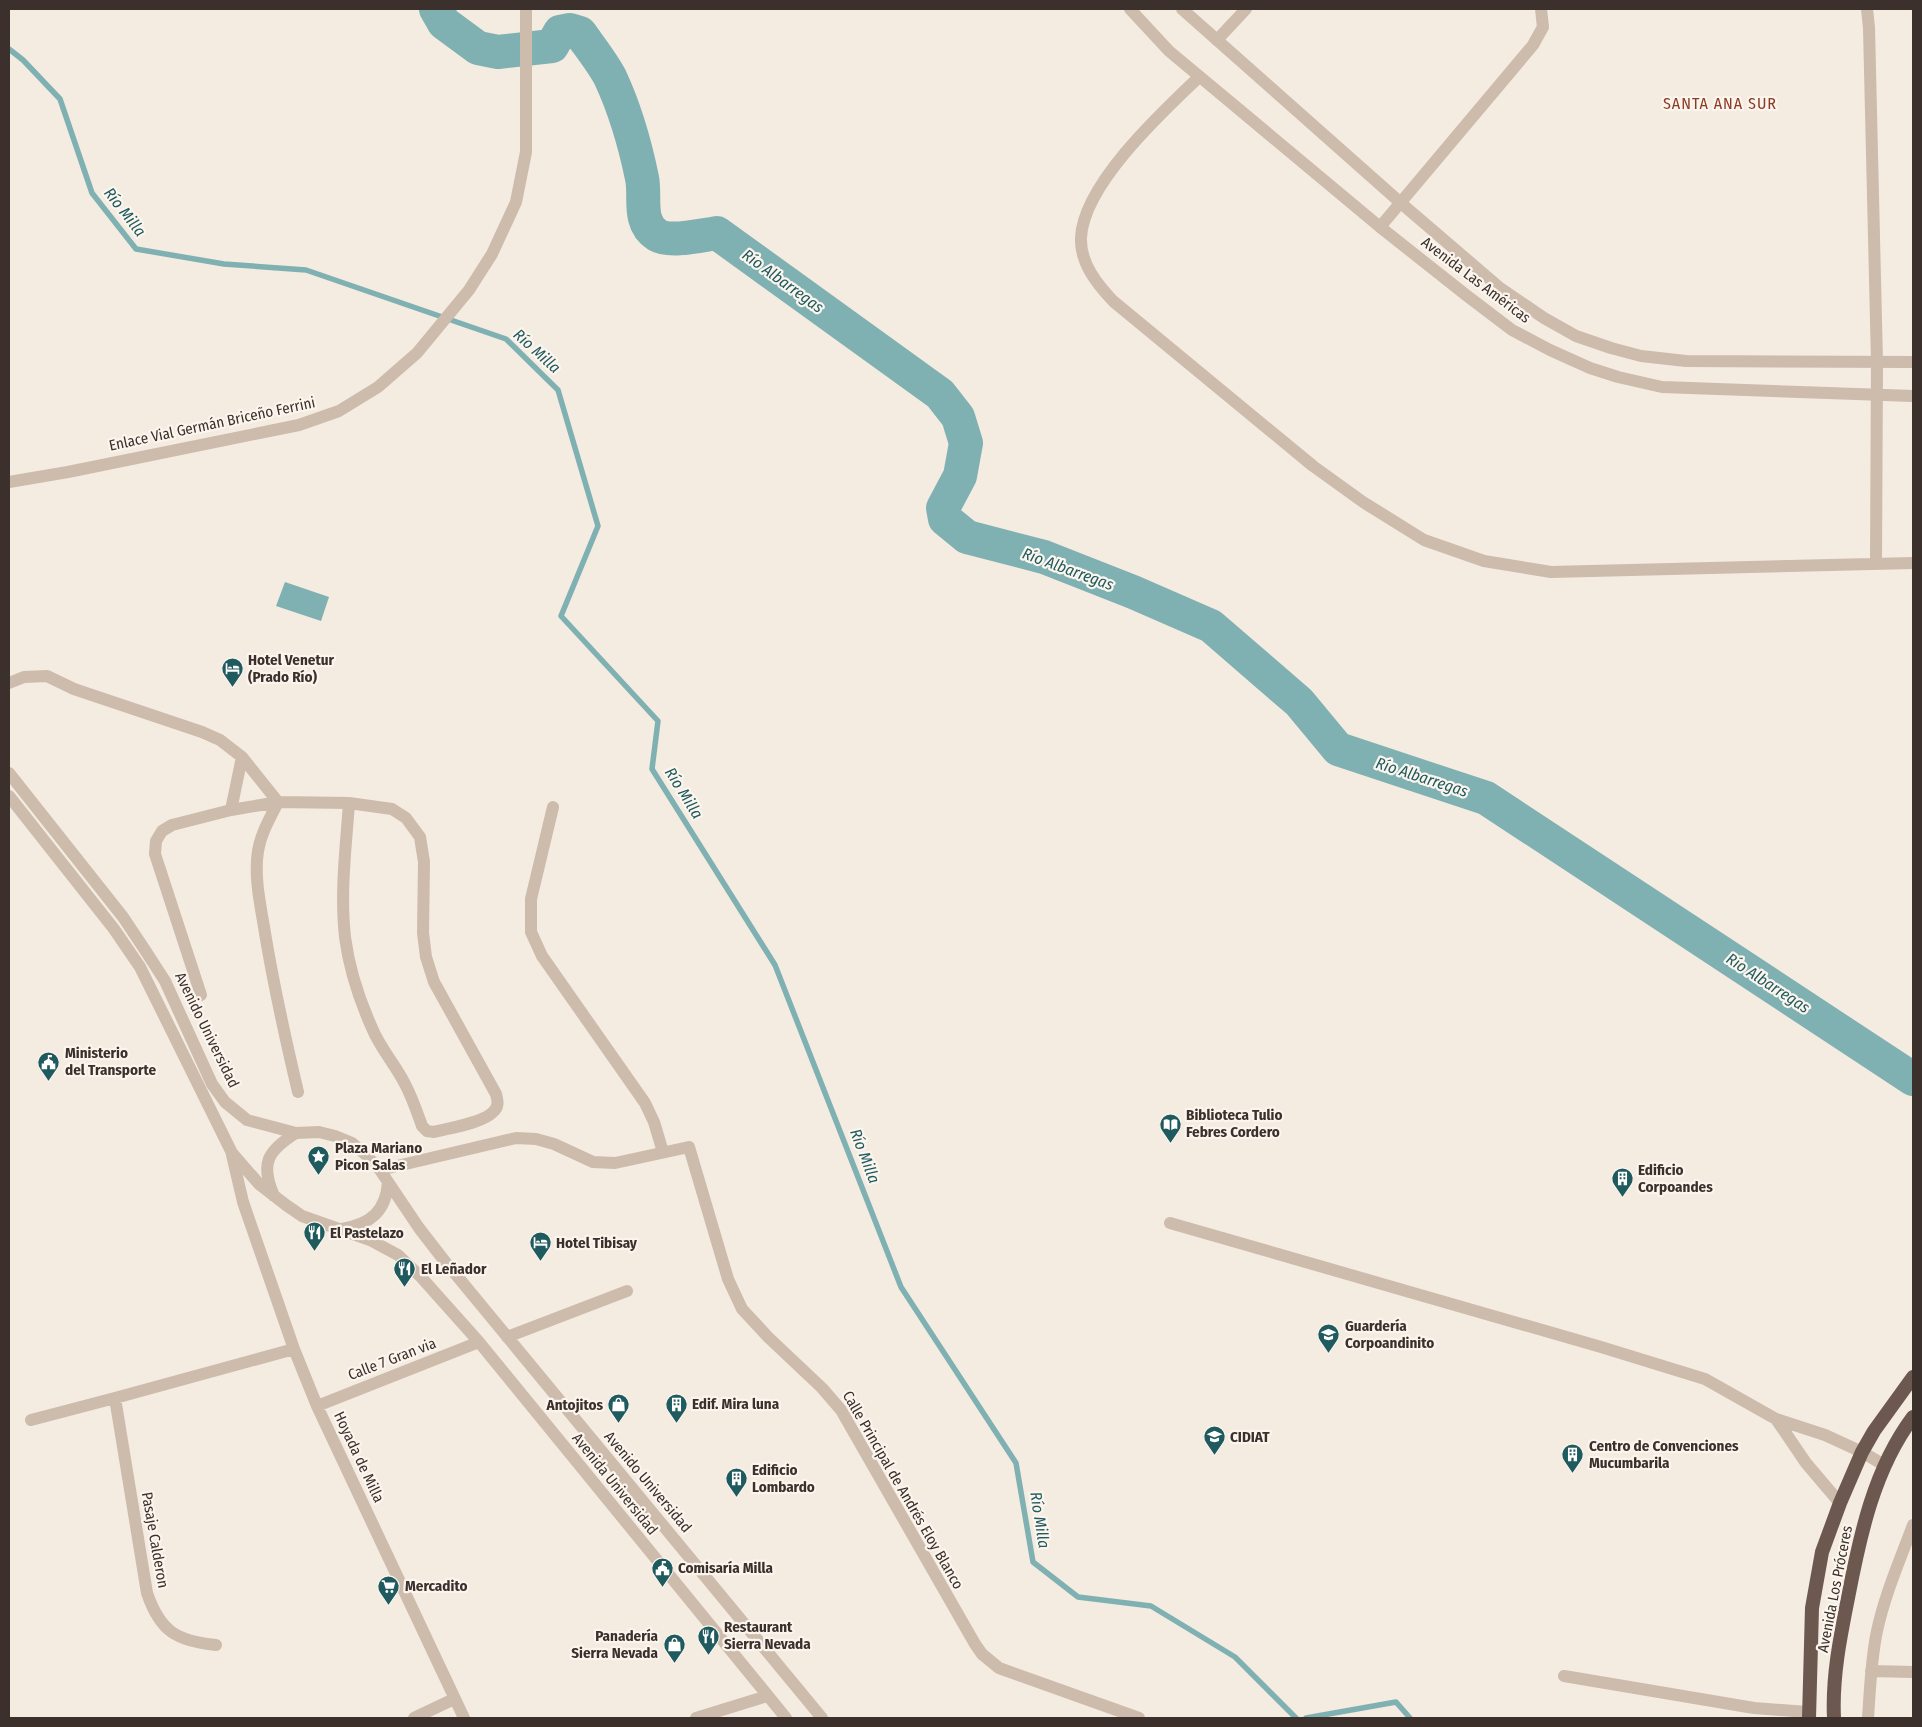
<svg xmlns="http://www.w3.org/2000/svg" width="1922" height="1727" viewBox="0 0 1922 1727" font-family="'Fira Sans Condensed',sans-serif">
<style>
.water{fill:#7fb0b2}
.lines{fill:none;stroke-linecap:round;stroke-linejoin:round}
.stream{stroke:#7fb0b2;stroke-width:5.5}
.river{stroke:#7fb0b2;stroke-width:34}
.minor{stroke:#cdbbac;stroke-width:12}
.tertiary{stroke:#cdbbac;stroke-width:12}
.trunk{stroke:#6c584f;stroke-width:14}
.labels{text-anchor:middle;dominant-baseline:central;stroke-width:4.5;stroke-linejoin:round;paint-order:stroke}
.street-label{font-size:15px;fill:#3b302b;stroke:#fbf5ee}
.poi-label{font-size:15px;font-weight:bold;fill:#3b302b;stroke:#fbf5ee;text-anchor:start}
.neighbourhood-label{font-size:16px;letter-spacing:1px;fill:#8c3b22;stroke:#fbf5ee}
.water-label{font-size:16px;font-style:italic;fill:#1f5a5e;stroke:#fbf5ee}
</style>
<rect width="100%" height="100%" fill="#f4ebe1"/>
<!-- water -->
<path class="water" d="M 285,582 L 329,597 L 321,621 L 276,606 Z"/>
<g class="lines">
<!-- stream -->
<path class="stream" d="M 9,49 L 23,60 L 60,99 L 92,193 L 136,249 L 224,264 L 306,270 L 506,339 L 558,390 L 598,526 L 561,616 L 658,721 L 652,769 L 775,965 L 901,1287 L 1016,1463 L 1033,1562 L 1078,1597 L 1151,1606 L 1235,1657 L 1296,1718
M 1306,1718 L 1396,1702 L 1410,1718"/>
<!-- river -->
<path class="river" d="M 436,9 L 444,23 L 478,48 L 498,52 L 552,46 L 560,32 L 570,30 L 580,33 C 590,47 602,62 610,77 C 625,109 635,144 642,178 C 646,197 637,222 657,235 C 670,243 702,235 717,233 L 940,394 L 958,417 L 966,443 L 960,476 L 943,508 L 945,519 L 967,537 L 1044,557 L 1133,592 L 1211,626 L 1299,702 L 1338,749 L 1486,798 L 1913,1079"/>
<!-- minor -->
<path class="minor" d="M 1867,9 L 1869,28 L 1877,362 L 1876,563
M 1217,40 L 1246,9
M 1199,77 C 1162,112 1083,185 1081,238 C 1080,263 1097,284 1113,301 L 1313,466 L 1363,502 L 1424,540 L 1484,561 L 1551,572 L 1913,563
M 1380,227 L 1533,45 L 1543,27 L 1541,9
M 9,482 L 68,472 L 299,425 L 339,411 L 378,387 L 417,353 L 469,290 L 492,254 L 516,202 L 526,152 L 526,9
M 9,683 L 24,677 L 47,676 L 74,689 L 202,732 L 220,740 L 242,757 L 278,802
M 9,773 L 123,917 L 145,950 L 165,981 L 212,1084 L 225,1102 L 247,1120 L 296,1133 L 319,1132 L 335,1136 L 352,1143 L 366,1155 L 380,1170 L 419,1228 L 443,1259 L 822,1718
M 9,796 L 114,929 L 140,967 L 232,1153 L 259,1184 L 286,1205 L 302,1216 L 370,1240 L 398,1255 L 421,1277 L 479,1342 L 786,1718
M 278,802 C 270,818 261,833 258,851 C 254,876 260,903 264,927 C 273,983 285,1037 298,1092
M 553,807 L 531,899 L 531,932 L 542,956 L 645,1103 L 654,1122 L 663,1152
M 231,810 L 242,757
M 201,995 L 155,854 L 156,841 L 162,831 L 172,825 L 231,810 L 278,802 L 349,803 L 392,809 L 406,818 L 420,837 L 424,862 L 423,933 L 426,957 L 434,982 L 496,1094 C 498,1101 499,1107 493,1112 C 483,1123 449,1128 434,1132 L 427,1131 L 422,1126 C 417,1112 412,1097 405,1084 C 395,1064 380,1048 372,1028 C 359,999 349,968 345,937 C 340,892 346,847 349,803
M 232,1155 L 243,1202 L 294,1349 L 317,1406 L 464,1718
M 380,1170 L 516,1138 L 536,1139 L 554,1144 L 593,1162 L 615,1163 L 689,1147 L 728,1279 L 742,1309 L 768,1337 L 822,1388 L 841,1410 L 975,1644 L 982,1654 L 999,1668 L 1139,1718
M 274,1196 C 260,1164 267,1151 296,1133
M 1170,1223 L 1601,1347 L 1705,1379 L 1776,1419 L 1825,1435 L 1862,1452 L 1884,1465
M 342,1229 C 370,1224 386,1212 388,1182
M 507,1337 L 627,1291
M 115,1398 L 147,1593 C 160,1631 176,1641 216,1645
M 317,1406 L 479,1342
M 1776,1419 L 1806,1463 L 1840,1503
M 31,1420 L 115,1398 L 294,1349
M 1871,1671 L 1913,1672
M 1564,1676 L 1754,1708 L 1808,1712
M 414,1718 L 454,1699
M 696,1718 L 767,1696
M 1868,1718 C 1870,1689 1871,1659 1877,1631 C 1885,1594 1900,1560 1913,1525"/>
<!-- tertiary -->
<path class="tertiary" d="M 1130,9 L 1169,51 L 1380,227 L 1466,295 L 1512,330 L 1550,350 L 1590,368 L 1618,377 L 1662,387 L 1913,396
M 1182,9 L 1402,204 L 1500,288 L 1544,318 L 1576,336 L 1611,348 L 1641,356 L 1686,361 L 1913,362"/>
<!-- trunk -->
<path class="trunk" d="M 1809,1718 L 1812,1608 L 1822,1552 L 1840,1503 L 1862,1452 L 1874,1431 L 1913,1377
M 1834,1718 C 1832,1678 1840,1638 1848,1598 C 1860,1535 1874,1469 1913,1417"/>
</g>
<!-- icons -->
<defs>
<symbol id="hotel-pin" viewBox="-11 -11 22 30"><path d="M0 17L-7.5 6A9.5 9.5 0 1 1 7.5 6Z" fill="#1f5a5e" stroke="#fbf5ee"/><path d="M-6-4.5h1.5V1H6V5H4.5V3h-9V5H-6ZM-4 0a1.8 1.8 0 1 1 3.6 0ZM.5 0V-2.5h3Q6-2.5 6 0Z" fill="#fff"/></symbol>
<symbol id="civic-pin" viewBox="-11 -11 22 30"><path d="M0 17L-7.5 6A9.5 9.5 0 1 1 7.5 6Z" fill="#1f5a5e" stroke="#fbf5ee"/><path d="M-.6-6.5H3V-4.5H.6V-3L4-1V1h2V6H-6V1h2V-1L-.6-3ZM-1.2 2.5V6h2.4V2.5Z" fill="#fff"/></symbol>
<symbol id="library-pin" viewBox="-11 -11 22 30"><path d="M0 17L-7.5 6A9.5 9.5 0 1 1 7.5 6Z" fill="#1f5a5e" stroke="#fbf5ee"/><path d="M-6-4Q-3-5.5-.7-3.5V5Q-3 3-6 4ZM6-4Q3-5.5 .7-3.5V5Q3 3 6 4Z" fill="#fff"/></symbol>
<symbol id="sight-pin" viewBox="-11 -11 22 30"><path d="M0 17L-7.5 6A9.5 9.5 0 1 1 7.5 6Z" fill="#1f5a5e" stroke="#fbf5ee"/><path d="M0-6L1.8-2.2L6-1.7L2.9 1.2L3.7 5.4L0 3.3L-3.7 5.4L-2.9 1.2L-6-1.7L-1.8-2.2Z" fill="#fff"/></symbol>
<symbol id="building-pin" viewBox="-11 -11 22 30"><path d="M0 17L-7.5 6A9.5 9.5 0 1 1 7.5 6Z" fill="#1f5a5e" stroke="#fbf5ee"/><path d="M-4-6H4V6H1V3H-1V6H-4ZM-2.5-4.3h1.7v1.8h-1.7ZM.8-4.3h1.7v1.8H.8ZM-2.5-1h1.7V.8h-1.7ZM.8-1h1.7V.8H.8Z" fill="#fff"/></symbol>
<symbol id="restaurant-pin" viewBox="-11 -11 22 30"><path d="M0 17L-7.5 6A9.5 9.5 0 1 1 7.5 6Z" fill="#1f5a5e" stroke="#fbf5ee"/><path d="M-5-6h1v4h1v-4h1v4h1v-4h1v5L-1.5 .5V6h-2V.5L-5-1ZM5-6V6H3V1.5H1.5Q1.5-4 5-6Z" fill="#fff"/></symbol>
<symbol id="school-pin" viewBox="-11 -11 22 30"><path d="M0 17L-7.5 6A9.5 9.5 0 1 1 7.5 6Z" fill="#1f5a5e" stroke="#fbf5ee"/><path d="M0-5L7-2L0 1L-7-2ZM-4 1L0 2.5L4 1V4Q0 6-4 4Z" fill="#fff"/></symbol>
<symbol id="shop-pin" viewBox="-11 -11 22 30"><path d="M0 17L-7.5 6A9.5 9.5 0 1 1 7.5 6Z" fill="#1f5a5e" stroke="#fbf5ee"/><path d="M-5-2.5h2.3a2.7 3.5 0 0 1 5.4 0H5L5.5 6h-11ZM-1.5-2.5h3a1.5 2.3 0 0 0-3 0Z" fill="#fff"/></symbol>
<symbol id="university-pin" viewBox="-11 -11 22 30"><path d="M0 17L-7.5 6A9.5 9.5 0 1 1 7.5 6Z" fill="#1f5a5e" stroke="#fbf5ee"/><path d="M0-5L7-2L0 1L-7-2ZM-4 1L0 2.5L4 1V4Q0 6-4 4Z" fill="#fff"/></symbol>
<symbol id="supermarket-pin" viewBox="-11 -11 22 30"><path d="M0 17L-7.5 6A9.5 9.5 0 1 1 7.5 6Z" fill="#1f5a5e" stroke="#fbf5ee"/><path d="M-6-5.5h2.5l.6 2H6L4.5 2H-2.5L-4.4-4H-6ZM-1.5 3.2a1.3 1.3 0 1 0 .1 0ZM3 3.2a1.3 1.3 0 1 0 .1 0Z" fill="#fff"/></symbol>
</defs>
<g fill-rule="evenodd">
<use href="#hotel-pin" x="220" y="656" width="25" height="34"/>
<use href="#civic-pin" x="36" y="1050" width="25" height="34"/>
<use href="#library-pin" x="1158" y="1112" width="25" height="34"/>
<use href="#sight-pin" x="306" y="1144" width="25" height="34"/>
<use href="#building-pin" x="1610" y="1166" width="25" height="34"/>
<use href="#restaurant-pin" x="302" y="1220" width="25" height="34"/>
<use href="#hotel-pin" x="528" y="1230" width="25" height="34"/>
<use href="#restaurant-pin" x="392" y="1256" width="25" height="34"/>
<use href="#school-pin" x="1316" y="1322" width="25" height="34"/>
<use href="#building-pin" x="664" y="1392" width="25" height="34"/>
<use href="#shop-pin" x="606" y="1392" width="25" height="34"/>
<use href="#university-pin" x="1202" y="1424" width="25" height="34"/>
<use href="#building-pin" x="1560" y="1442" width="25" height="34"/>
<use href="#building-pin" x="724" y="1466" width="25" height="34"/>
<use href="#civic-pin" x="650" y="1556" width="25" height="34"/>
<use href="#supermarket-pin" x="376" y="1574" width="25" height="34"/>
<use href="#restaurant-pin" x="696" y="1624" width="25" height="34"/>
<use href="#shop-pin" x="662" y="1632" width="25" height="34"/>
</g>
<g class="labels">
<!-- street labels -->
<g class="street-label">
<text transform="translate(1476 280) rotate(37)">Avenida Las Américas</text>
<text transform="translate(212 424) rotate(-12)">Enlace Vial Germán Briceño Ferrini</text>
<text transform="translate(207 1030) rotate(64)">Avenido Universidad</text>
<text transform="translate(392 1359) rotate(-21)">Calle 7 Gran via</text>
<text transform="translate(359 1457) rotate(65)">Hoyada de Milla</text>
<text transform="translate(648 1482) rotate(50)">Avenido Universidad</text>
<text transform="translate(615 1484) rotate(51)">Avenida Universidad</text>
<text transform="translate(903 1490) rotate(60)">Calle Principal de Andrés Eloy Blanco</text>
<text transform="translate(155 1540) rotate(80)">Pasaje Calderon</text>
<text transform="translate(1835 1589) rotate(-79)">Avenida Los Próceres</text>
</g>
<!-- poi labels -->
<g class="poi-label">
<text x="248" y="660">Hotel Venetur<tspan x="248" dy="17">(Prado Río)</tspan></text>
<text x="65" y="1053">Ministerio<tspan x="65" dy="17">del Transporte</tspan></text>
<text x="1186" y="1115">Biblioteca Tulio<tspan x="1186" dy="17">Febres Cordero</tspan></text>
<text x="335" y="1148">Plaza Mariano<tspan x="335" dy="17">Picon Salas</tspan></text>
<text x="1638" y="1170">Edificio<tspan x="1638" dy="17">Corpoandes</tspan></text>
<text x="330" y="1233">El Pastelazo</text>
<text x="556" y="1243">Hotel Tibisay</text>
<text x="421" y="1269">El Leñador</text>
<text x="1345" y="1326">Guardería<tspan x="1345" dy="17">Corpoandinito</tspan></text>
<text x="692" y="1404">Edif. Mira luna</text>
<text x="603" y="1405" text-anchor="end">Antojitos</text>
<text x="1230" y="1437">CIDIAT</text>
<text x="1589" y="1446">Centro de Convenciones<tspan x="1589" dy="17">Mucumbarila</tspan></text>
<text x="752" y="1470">Edificio<tspan x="752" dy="17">Lombardo</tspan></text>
<text x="678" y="1568">Comisaría Milla</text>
<text x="405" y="1586">Mercadito</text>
<text x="724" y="1627">Restaurant<tspan x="724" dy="17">Sierra Nevada</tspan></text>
<text x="658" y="1636" text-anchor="end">Panadería<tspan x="658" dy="17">Sierra Nevada</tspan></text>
</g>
<!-- neighbourhood labels -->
<g class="neighbourhood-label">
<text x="1720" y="103">SANTA ANA SUR</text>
</g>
<!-- water labels -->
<g class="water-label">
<text transform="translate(125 212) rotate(52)">Río Milla</text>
<text transform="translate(783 281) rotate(36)">Río Albarregas</text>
<text transform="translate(537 351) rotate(42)">Río Milla</text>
<text transform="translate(1068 569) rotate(20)">Río Albarregas</text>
<text transform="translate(1422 777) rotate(18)">Río Albarregas</text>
<text transform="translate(684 793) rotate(58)">Río Milla</text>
<text transform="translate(1768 983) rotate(33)">Río Albarregas</text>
<text transform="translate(865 1156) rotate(69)">Río Milla</text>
<text transform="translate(1040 1520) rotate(81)">Río Milla</text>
</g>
</g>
<!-- border -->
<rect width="1922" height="1727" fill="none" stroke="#3b302b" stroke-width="20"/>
</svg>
